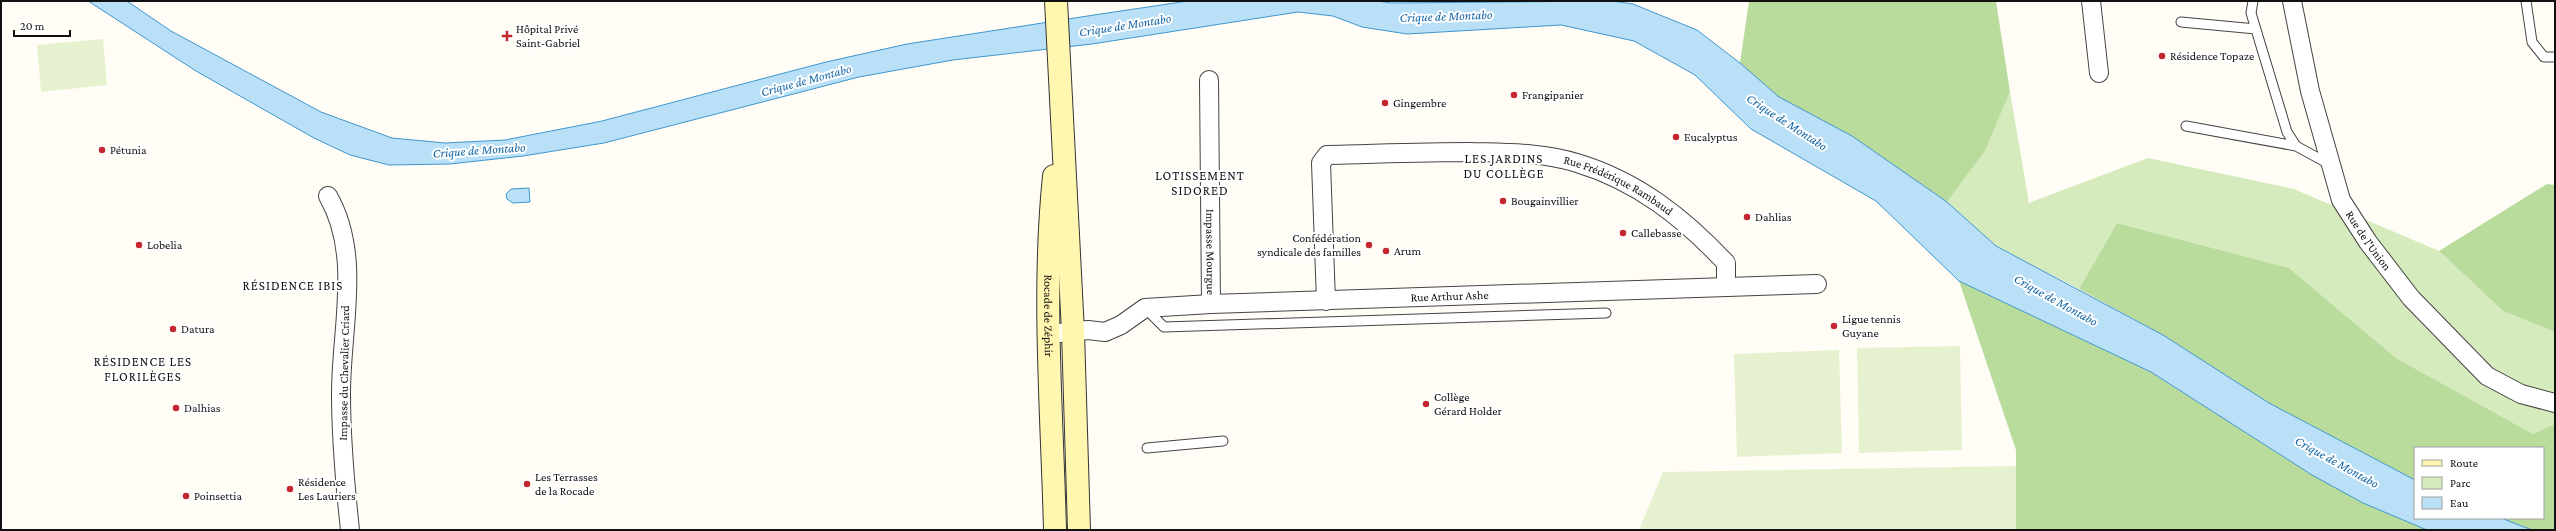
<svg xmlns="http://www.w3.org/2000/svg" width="2556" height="531" viewBox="0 0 2556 531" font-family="'Crimson Pro',serif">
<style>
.green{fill:#d5ebbd}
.forest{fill:#b9dc9c}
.pitch{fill:#e6f2cf}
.water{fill:#b9e0f7;stroke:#3f96cf}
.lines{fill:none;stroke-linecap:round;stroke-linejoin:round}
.service-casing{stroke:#444;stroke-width:11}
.minor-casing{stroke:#444;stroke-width:20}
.secondary-casing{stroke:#333;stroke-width:24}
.service{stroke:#fff;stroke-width:9}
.minor{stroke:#fff;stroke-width:18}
.secondary{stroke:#fff6b0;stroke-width:22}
.poi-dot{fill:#c4262e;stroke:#fff;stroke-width:1.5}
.labels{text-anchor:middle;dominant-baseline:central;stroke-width:4;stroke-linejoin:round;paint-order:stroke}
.poi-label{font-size:12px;fill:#111;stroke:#fff;text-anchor:start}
.street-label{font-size:12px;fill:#111;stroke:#fff}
.water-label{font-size:13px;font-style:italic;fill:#1768a6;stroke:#fff}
.neighbourhood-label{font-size:13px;letter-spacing:1px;fill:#111;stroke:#fff}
</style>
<rect width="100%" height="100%" fill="#fffdf5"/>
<!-- green -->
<path class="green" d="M 2010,92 L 2029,203 L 2148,158 L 2294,189 L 2439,251 L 2503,311 L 2555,332 L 2555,424 L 2533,434 L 2396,358 L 2289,268 L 2117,223 L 2079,289 L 1996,246 L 1947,202 L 1985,151 Z"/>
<!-- forest -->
<path class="forest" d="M 1749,1 L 1996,1 L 2010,92 L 1985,151 L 1947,202 L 1852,136 L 1779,97 L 1740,63 Z
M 2547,184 L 2555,185 L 2555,332 L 2503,311 L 2439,251 Z
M 2117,223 L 2289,268 L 2396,358 L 2533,434 L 2555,424 L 2555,530 L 2532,530 L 2501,518 L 2543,518 L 2543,448 L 2415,448 L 2415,480 L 2269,403 L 2163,335 L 2079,289 Z
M 1959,281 L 2151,372 L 2312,475 L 2363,503 L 2427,530 L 2016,530 L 2016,450 Z"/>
<!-- pitch -->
<path class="pitch" d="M 103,39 L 107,85 L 41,92 L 37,45 Z
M 1960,346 L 1962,450 L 1859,453 L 1857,348 Z
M 1839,350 L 1842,453 L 1737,457 L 1734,354 Z
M 2016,466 L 2016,530 L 1639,530 L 1663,472 Z"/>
<!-- water -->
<path class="water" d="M 88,1 L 127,1 L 171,31 L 321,112 L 392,138 L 445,143 L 505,140 L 602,121 L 826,62 L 907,44 L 1094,15 L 1188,1 L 1378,1 L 1390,3 L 1612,1 L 1633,4 L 1697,30 L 1740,63 L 1779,97 L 1852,136 L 1947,202 L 1996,246 L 2163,335 L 2269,403 L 2415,480 L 2415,518 L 2501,518 L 2532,530 L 2427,530 L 2363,503 L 2312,475 L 2151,372 L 1959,281 L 1876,201 L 1751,129 L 1695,75 L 1634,41 L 1561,25 L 1407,34 L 1362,27 L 1333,16 L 1298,12 L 1092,44 L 953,60 L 859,77 L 604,143 L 523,156 L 450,164 L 389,165 L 350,155 L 314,138 L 196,71 Z
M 529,188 L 530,202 L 513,203 L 507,199 L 506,194 L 511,189 Z"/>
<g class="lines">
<defs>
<path id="service" d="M 2253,1 L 2251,13 L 2287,132 L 2296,146 L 2331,165
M 2526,1 L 2532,42 L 2544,57 L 2555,57
M 2181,22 L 2256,29
M 2186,126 L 2296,146
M 1145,308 L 1164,327 L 1606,313
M 1147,448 L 1223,441"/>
<g id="minor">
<path d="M 2091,1 L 2099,73"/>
<path id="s1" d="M 2292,1 L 2310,91 L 2341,200 L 2368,242 L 2411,298 L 2487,376 L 2521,394 L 2555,403"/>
<path id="s2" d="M 1209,80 L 1211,304"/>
<path d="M 328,196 C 362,255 341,328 341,393 C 341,439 345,484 350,530"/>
<path id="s3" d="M 1326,301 L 1321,163 L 1327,155 C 1374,154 1422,152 1469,152 C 1506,153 1542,152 1577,163 C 1637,181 1684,218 1726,263 L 1726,287"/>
<path id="s4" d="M 1050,334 L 1088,330 L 1105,332 L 1121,325 L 1145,308 L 1211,304 L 1817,284"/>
</g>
<g id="secondary">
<path d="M 1056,1 L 1073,332 L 1079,530"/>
<path id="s5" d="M 1054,176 C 1042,293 1052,412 1055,530"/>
</g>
</defs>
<!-- service casing -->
<use href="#service" class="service-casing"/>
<!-- minor casing -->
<use href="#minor" class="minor-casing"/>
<!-- secondary casing -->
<use href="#secondary" class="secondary-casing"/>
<!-- service -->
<use href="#service" class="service"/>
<!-- minor -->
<use href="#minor" class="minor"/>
<!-- secondary -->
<use href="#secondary" class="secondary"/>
</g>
<!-- markers -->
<g class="poi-dot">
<path d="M505 30h4v4h4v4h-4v4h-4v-4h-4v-4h4z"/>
<circle cx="2162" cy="56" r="4"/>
<circle cx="1514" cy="95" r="4"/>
<circle cx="1385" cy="103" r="4"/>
<circle cx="1676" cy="137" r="4"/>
<circle cx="102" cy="150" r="4"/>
<circle cx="1503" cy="201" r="4"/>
<circle cx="1747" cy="217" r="4"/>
<circle cx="1623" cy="233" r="4"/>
<circle cx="139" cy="245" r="4"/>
<circle cx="1369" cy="245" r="4"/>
<circle cx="1386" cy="251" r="4"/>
<circle cx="1834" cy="326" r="4"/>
<circle cx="173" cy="329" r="4"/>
<circle cx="1426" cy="404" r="4"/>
<circle cx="176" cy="408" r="4"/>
<circle cx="527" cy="484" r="4"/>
<circle cx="290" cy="489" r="4"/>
<circle cx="186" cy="496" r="4"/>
</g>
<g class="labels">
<!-- poi labels -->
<g class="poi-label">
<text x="516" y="29">Hôpital Privé<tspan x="516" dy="14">Saint-Gabriel</tspan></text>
<text x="2170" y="56">Résidence Topaze</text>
<text x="1522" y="95">Frangipanier</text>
<text x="1393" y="103">Gingembre</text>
<text x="1684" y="137">Eucalyptus</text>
<text x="110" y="150">Pétunia</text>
<text x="1511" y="201">Bougainvillier</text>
<text x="1755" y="217">Dahlias</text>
<text x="1631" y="233">Callebasse</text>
<text x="1361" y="238" text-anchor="end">Confédération<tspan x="1361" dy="14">syndicale des familles</tspan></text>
<text x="147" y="245">Lobelia</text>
<text x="1394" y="251">Arum</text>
<text x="1842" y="319">Ligue tennis<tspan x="1842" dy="14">Guyane</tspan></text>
<text x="181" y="329">Datura</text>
<text x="1434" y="397">Collège<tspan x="1434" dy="14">Gérard Holder</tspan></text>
<text x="184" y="408">Dalhias</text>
<text x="535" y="477">Les Terrasses<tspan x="535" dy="14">de la Rocade</tspan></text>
<text x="298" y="482">Résidence<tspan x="298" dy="14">Les Lauriers</tspan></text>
<text x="194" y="496">Poinsettia</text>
</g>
<!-- street labels -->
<g class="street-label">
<text stroke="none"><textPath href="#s3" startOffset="446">Rue Frédérique Rambaud</textPath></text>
<text stroke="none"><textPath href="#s1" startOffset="254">Rue de l'Union</textPath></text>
<text stroke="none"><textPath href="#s2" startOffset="172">Impasse Mourgue</textPath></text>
<text stroke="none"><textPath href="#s4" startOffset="407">Rue Arthur Ashe</textPath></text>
<text stroke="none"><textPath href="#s5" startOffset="140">Rocade de Zéphir</textPath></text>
<text transform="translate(344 373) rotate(-89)">Impasse du Chevalier Criard</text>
</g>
<!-- water labels -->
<g class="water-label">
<text transform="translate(1446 16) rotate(-2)">Crique de Montabo</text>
<text transform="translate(1125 25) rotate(-9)">Crique de Montabo</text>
<text transform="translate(806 80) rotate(-15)">Crique de Montabo</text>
<text transform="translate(1787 122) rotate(33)">Crique de Montabo</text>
<text transform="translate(479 150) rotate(-4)">Crique de Montabo</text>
<text transform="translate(2056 300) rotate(29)">Crique de Montabo</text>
<text transform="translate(2337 462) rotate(29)">Crique de Montabo</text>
</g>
<!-- neighbourhood labels -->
<g class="neighbourhood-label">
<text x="1504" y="158">LES JARDINS<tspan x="1504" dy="15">DU COLLÈGE</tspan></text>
<text x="1200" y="175">LOTISSEMENT<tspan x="1200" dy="15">SIDORED</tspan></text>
<text x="293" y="285">RÉSIDENCE IBIS</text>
<text x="143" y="361">RÉSIDENCE LES<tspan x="143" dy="15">FLORILÈGES</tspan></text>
</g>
</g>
<!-- border -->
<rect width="2556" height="531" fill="none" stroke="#111111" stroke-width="4"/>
<!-- legend -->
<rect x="2414" y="447" width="130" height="72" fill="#ffffff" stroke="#a0a0a0"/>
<rect x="2422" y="460" width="20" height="6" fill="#fff6b0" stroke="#a0a0a0"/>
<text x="2450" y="467" font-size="12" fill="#111111">Route</text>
<rect x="2422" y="477" width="20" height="12" fill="#d5ebbd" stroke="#a0a0a0"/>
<text x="2450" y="487" font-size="12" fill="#111111">Parc</text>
<rect x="2422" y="497" width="20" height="12" fill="#b9e0f7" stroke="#a0a0a0"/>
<text x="2450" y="507" font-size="12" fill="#111111">Eau</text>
<!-- scale -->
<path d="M14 30v6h56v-6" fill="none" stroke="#111111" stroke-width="2"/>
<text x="20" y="30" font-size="12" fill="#111111" stroke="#ffffff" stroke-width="3" paint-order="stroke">20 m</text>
</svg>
